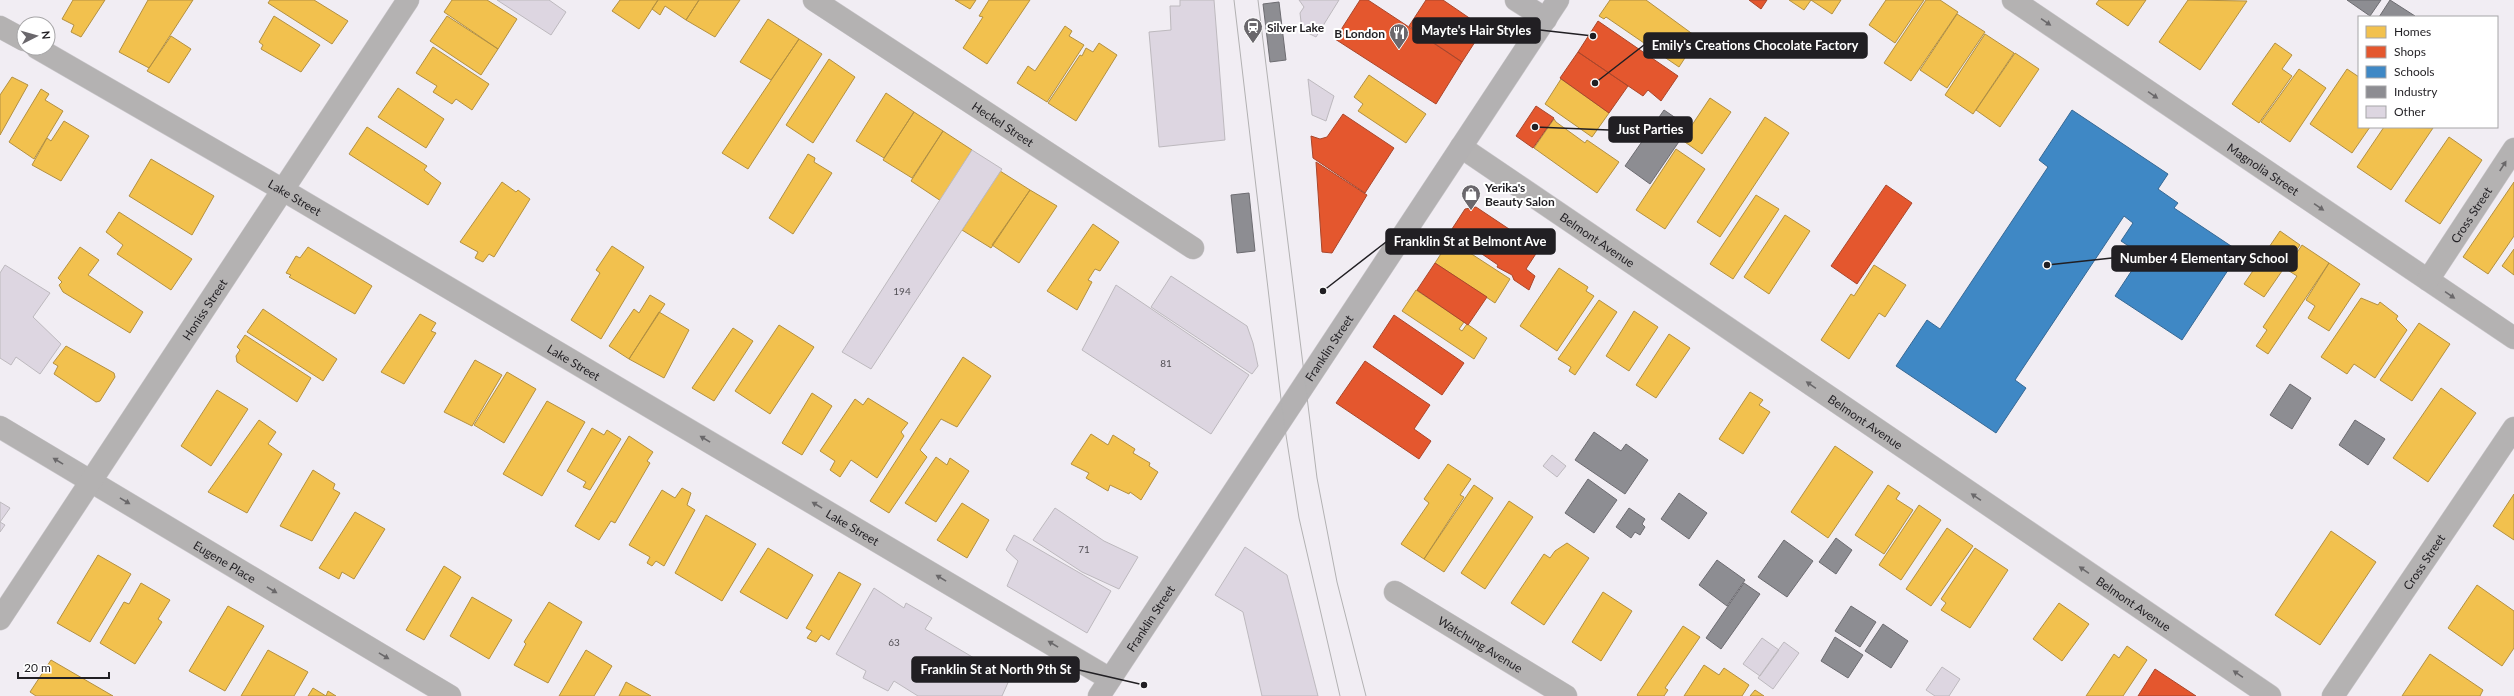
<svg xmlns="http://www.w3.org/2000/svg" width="2514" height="696" viewBox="0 0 2514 696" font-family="Lato,sans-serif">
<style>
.homes{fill:#f2c14e;stroke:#b39041}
.shops{fill:#e4572e;stroke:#aa462b}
.schools{fill:#3f88c5;stroke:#366894}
.industry{fill:#8d8d92;stroke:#6d6c71}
.building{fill:#ddd6e1;stroke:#bdb9be}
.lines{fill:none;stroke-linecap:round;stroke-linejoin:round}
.street-casing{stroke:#ccc9cd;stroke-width:23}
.secondary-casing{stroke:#ccc9cd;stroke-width:23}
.street{stroke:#b4b2b2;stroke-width:22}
.secondary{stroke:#b3b1b2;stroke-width:22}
.tram{stroke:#b2b1b2;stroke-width:1}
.oneway{fill:#6a686a}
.labels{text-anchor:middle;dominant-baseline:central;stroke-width:4;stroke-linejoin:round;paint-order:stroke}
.number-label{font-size:10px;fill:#535056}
.poi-label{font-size:12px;font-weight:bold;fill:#211f23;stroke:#fff;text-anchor:start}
.street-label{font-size:12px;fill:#211f23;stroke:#fff}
.leader{fill:none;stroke:#211f23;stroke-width:1.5}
.callout-dot{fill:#211f23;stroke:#fff;stroke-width:1.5}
.callout{fill:#211f23;stroke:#211f23;stroke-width:1.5}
.callout-label{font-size:13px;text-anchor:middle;font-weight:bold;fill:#fff}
</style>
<rect width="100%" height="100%" fill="#f1edf3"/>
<!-- homes -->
<path class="homes" d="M 73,0 L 105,0 L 81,37 L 71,32 L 74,25 L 62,19 Z
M 148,0 L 193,0 L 149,68 L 119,52 Z
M 270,0 L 314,0 L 348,21 L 332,44 L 268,3 Z
M 452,0 L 487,0 L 517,19 L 498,49 L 444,12 Z
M 620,0 L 658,0 L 639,29 L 612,11 Z
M 658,0 L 699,0 L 686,20 L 665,6 L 660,15 L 652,9 Z
M 699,0 L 740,0 L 715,37 L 686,20 Z
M 955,0 L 976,0 L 970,9 Z
M 989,0 L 1030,0 L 987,64 L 963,48 L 983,17 L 979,16 Z
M 1610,0 L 1646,0 L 1698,38 L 1679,67 L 1606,17 L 1604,19 L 1599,16 Z
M 1789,0 L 1811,0 L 1804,10 Z
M 1811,0 L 1841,0 L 1832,14 Z
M 1886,0 L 1924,0 L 1895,43 L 1869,25 Z
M 1926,0 L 1940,0 L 1958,12 L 1911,81 L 1884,63 Z
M 2099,0 L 2146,0 L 2128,26 L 2096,4 Z
M 2188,0 L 2247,1 L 2200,70 L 2159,42 Z
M 1957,14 L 1985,32 L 1947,88 L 1920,70 Z
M 274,16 L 320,45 L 301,72 L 261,49 L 263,45 L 259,42 Z
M 447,16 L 498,49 L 481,75 L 430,41 Z
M 768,19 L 799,39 L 771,80 L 740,62 Z
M 1065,26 L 1072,31 L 1069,36 L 1084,45 L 1047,102 L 1017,83 L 1028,66 L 1035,71 Z
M 1985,34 L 2014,53 L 1973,114 L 1945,95 Z
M 171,36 L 191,49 L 169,83 L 147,71 Z
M 799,39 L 822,54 L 748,169 L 722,153 Z
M 1099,43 L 1117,55 L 1076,121 L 1048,103 L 1080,55 L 1082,56 L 1086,48 L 1093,52 Z
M 2275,43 L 2292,55 L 2282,69 L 2292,76 L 2259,123 L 2232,104 Z
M 433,47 L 489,84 L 472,110 L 456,99 L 452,104 L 433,92 L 437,86 L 416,73 Z
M 2015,53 L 2039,69 L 2000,127 L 1976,110 Z
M 829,59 L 855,77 L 813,143 L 786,125 Z
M 2299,69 L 2326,88 L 2290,142 L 2261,122 Z
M 2347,69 L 2359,77 L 2359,127 L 2370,127 L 2352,153 L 2310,124 Z
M 1369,75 L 1426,114 L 1406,143 L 1358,111 L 1363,104 L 1354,97 Z
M 12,77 L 28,85 L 0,135 L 0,95 Z
M 1561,79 L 1609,113 L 1592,137 L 1545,104 Z
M 398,88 L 444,119 L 426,148 L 378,117 Z
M 41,89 L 49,94 L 45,100 L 63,111 L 34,159 L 9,142 Z
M 886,93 L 914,112 L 884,158 L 856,141 Z
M 1710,98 L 1731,112 L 1702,154 L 1682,140 Z
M 914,112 L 943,131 L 912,178 L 883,160 Z
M 1765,117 L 1789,133 L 1720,237 L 1697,222 Z
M 1554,119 L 1556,122 L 1585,143 L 1587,140 L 1619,162 L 1597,193 L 1534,148 Z
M 64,121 L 89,136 L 61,181 L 32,165 L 47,138 L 51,141 Z
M 367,127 L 427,166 L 424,170 L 441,183 L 428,205 L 349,154 Z
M 2384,127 L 2433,128 L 2391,190 L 2357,167 Z
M 943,131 L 972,150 L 941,201 L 911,181 Z
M 2449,137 L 2482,160 L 2440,224 L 2405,201 Z
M 1676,149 L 1705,169 L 1665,229 L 1636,210 Z
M 808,154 L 815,158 L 814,162 L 832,173 L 793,234 L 769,218 Z
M 151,159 L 214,196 L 192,235 L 129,196 Z
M 1000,171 L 1030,190 L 991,248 L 962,230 Z
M 502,182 L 516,192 L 518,190 L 530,199 L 494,257 L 489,254 L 483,262 L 475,258 L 478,252 L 460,242 Z
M 2514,182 L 2514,236 L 2488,274 L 2463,257 Z
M 1030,190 L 1057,206 L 1019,263 L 992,245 Z
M 1756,195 L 1779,209 L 1733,279 L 1710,264 Z
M 119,212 L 192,259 L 171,290 L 117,254 L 123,245 L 106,232 Z
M 1785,215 L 1810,231 L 1769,294 L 1744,277 Z
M 1093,224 L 1119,242 L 1100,271 L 1095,269 L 1088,280 L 1092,282 L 1077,310 L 1047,291 Z
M 2280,231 L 2300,245 L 2264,297 L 2244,284 Z
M 1450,240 L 1510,279 L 1495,303 L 1435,263 Z
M 2302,245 L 2329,263 L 2268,354 L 2256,346 L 2267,330 L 2263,327 L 2297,276 L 2286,269 Z
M 612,246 L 644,267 L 601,339 L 571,320 L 600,273 L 596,270 Z
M 80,247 L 99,260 L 88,275 L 143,312 L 130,333 L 63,292 L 59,285 L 62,282 L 58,278 Z
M 308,247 L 372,286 L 355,314 L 289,277 L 291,275 L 286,273 L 296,256 L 300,258 Z
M 2514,249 L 2514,275 L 2502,266 Z
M 2329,263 L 2360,284 L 2329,331 L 2308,318 L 2315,306 L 2306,300 Z
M 1874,265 L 1906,285 L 1885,317 L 1879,313 L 1849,359 L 1821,340 L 1851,294 L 1854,296 Z
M 1559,268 L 1588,287 L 1586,291 L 1594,296 L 1557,351 L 1520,326 Z
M 1416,290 L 1464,322 L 1459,329 L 1462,331 L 1467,324 L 1487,338 L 1474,359 L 1402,311 Z
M 650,295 L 665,304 L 629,359 L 609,346 L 634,309 L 639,313 Z
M 2361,298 L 2378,305 L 2380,302 L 2398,316 L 2396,319 L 2407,330 L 2375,378 L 2354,364 L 2347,374 L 2321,357 Z
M 1599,300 L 1617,312 L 1575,375 L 1569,371 L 1571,367 L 1558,359 Z
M 263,309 L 337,359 L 323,381 L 247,332 Z
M 1634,311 L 1658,327 L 1629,371 L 1606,356 Z
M 659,312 L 689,330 L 664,378 L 629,359 Z
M 420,314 L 436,323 L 431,331 L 436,333 L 404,384 L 381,372 Z
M 2419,323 L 2450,344 L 2412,401 L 2380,380 Z
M 779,325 L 814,347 L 770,414 L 735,391 Z
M 733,328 L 753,341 L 714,401 L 692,388 Z
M 1669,334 L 1690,348 L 1656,398 L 1636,385 Z
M 245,335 L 311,378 L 297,402 L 237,362 L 236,356 L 240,350 L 237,347 Z
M 66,346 L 114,373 L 115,377 L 100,401 L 96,402 L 54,374 L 58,366 L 53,363 Z
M 963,357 L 991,376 L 957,427 L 941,419 L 920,450 L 927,457 L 889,513 L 870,501 Z
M 475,360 L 502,375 L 472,426 L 444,412 Z
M 507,372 L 536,389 L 504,443 L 474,425 Z
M 2441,388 L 2476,413 L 2428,482 L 2393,458 Z
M 217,390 L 248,409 L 211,466 L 181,446 Z
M 1750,392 L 1763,400 L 1759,405 L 1770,412 L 1743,454 L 1719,439 Z
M 812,393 L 832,406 L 802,455 L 782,443 Z
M 868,398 L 908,423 L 901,432 L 904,436 L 877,478 L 851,460 L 840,477 L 830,470 L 835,461 L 820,451 L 855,399 L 863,405 Z
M 547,401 L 585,422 L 542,496 L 503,474 Z
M 259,420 L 276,432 L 268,444 L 282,454 L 247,513 L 208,492 Z
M 592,428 L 604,435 L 607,430 L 621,439 L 590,490 L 583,487 L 586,482 L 567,471 Z
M 1091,434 L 1108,445 L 1113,435 L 1135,449 L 1133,453 L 1150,463 L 1149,466 L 1158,472 L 1141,500 L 1130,492 L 1129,494 L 1110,485 L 1108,491 L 1086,478 L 1089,473 L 1071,464 Z
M 629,436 L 653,452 L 647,461 L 650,463 L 615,523 L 611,521 L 599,540 L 575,526 Z
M 1835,446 L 1873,472 L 1828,538 L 1791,512 Z
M 936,457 L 947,465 L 950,458 L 969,471 L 936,522 L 905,503 Z
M 1448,464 L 1471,479 L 1460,495 L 1464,497 L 1424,559 L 1401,544 L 1429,503 L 1424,499 Z
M 313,470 L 335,484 L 333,489 L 340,493 L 312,541 L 280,526 Z
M 1474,485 L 1493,498 L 1444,572 L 1424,559 Z
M 1888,485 L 1900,493 L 1896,499 L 1913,510 L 1884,554 L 1855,535 Z
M 682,488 L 691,493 L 687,505 L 695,510 L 664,566 L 656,561 L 652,566 L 647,563 L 650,557 L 629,545 L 662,490 L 675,498 Z
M 2514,494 L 2514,540 L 2493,526 Z
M 1509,501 L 1533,517 L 1485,589 L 1461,573 Z
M 962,503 L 989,520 L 967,558 L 937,540 Z
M 1919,505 L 1941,520 L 1901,580 L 1879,565 Z
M 355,512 L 385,529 L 354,579 L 342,572 L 339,579 L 319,568 Z
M 706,515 L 756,544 L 722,601 L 675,573 Z
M 1947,528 L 1973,546 L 1931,606 L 1906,589 Z
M 2331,531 L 2376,562 L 2320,645 L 2275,615 Z
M 1567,543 L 1589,558 L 1544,625 L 1511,603 L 1544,554 L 1550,558 L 1555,551 Z
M 768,548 L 813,575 L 787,619 L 740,592 Z
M 1975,548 L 2008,570 L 1970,628 L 1941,610 L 1946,603 L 1941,599 Z
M 98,555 L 131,574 L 90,642 L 57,623 Z
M 444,566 L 461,577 L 424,640 L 406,630 Z
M 839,572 L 861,584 L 829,640 L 821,635 L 816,642 L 807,638 L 812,631 L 806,628 Z
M 141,583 L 170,600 L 158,619 L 162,622 L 135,664 L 100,643 L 124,602 L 129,604 Z
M 2477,585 L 2514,611 L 2514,648 L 2502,666 L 2448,628 Z
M 1603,592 L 1632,611 L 1601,661 L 1572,642 Z
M 472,597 L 512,620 L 489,659 L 450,636 Z
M 549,602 L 582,622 L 548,683 L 514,665 L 526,644 L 524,642 Z
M 2059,603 L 2089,624 L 2062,661 L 2033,639 Z
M 228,606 L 264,626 L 225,691 L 189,671 Z
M 1683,626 L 1700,637 L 1665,688 L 1668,690 L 1664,696 L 1638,696 L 1637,695 Z
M 2127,646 L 2147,660 L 2123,696 L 2086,696 L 2114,654 L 2119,658 Z
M 268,650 L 308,672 L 294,696 L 241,696 Z
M 586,650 L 612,666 L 594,696 L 559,696 Z
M 2430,654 L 2483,690 L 2480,696 L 2402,696 Z
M 51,660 L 113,696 L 36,696 L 30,692 Z
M 1704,665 L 1719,675 L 1724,668 L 1749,685 L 1742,696 L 1684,696 Z
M 626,682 L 651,696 L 619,696 Z
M 313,688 L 326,696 L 328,691 L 336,696 L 308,696 Z
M 1755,690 L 1764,696 L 1750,696 Z"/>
<!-- shops -->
<path class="shops" d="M 1360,0 L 1368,0 L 1462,62 L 1436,104 L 1335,39 Z
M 1426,0 L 1443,0 L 1484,28 L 1462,62 L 1409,26 Z
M 1749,0 L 1767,0 L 1761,9 Z
M 1598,21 L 1678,76 L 1661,101 L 1648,90 L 1643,96 L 1578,52 Z
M 1578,52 L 1628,86 L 1609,113 L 1560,78 Z
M 1536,106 L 1554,118 L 1533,148 L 1516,136 Z
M 1343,114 L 1394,148 L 1365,193 L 1313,158 L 1311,136 L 1320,139 L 1327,137 Z
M 1316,162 L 1367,195 L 1332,253 L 1322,252 Z
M 1886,185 L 1912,203 L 1857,284 L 1831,266 Z
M 1476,207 L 1539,249 L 1526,269 L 1535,276 L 1529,290 L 1514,280 L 1512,275 L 1497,267 L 1498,265 L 1450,232 L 1465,209 Z
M 1435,263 L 1487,297 L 1468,325 L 1417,290 Z
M 1394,315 L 1464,363 L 1442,395 L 1373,347 Z
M 1365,361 L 1430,405 L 1414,429 L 1431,441 L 1419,459 L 1336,403 Z
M 2155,669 L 2196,696 L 2138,696 Z"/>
<!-- schools -->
<path class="schools" d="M 2072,110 L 2168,174 L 2158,189 L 2178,203 L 2174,208 L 2240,252 L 2182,340 L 2115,296 L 2142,255 L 2121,241 L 2133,223 L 2124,216 L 2015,380 L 2026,388 L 1996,433 L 1896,366 L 1927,320 L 1940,329 L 2048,167 L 2039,160 Z"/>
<!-- industry -->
<path class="industry" d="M 2347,0 L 2381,0 L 2370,16 Z
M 2390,0 L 2415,16 L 2414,17 L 2379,17 Z
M 1279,2 L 1286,60 L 1270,62 L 1263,4 Z
M 1664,110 L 1689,127 L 1650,184 L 1625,166 Z
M 1249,193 L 1255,251 L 1237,253 L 1231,195 Z
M 2290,384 L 2311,398 L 2292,429 L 2270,415 Z
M 2355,420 L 2385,439 L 2368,465 L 2339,445 Z
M 1594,432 L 1621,451 L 1626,444 L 1648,460 L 1625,494 L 1575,460 Z
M 1588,479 L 1617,500 L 1594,533 L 1565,513 Z
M 1679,493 L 1707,513 L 1689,539 L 1661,519 Z
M 1629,508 L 1645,519 L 1642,524 L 1645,527 L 1640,535 L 1635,532 L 1631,538 L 1616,527 Z
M 1836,538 L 1852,550 L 1836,574 L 1819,562 Z
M 1784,540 L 1813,561 L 1787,597 L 1758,577 Z
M 1717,560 L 1745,580 L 1727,606 L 1699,585 Z
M 1744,583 L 1760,594 L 1721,649 L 1706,638 Z
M 1851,606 L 1876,622 L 1860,647 L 1835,631 Z
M 1883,624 L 1908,641 L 1891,668 L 1865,651 Z
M 1835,637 L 1863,655 L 1848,678 L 1821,661 Z"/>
<!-- building -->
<path class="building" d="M 497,0 L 549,0 L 566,12 L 551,35 Z
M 1180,0 L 1214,0 L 1225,140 L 1159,147 L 1149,32 L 1171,30 L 1170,6 L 1180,6 Z
M 1299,0 L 1339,0 L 1316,37 L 1302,30 L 1300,13 L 1304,7 Z
M 1308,79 L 1334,96 L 1326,121 L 1312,115 Z
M 972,150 L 1002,169 L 871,369 L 842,352 Z
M 5,265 L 50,293 L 33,317 L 61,344 L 40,374 L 16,357 L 11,365 L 0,358 L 0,273 Z
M 1171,276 L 1247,326 L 1253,343 L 1258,366 L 1252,374 L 1151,307 Z
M 1116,285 L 1249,375 L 1211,434 L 1082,350 Z
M 1552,455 L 1566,466 L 1557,477 L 1543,466 Z
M 0,502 L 10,508 L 0,522 L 5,525 L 0,532 Z
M 1055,508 L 1104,541 L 1138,557 L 1119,589 L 1082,572 L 1033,540 Z
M 1014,535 L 1111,591 L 1087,633 L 1007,586 L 1018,561 L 1006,550 Z
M 1245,547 L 1287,575 L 1318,696 L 1262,696 L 1243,612 L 1215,595 Z
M 874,588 L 904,608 L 906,603 L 932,618 L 925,629 L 991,668 L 1000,657 L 1015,667 L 1002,696 L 918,696 L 894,681 L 888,691 L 863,678 L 866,671 L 836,654 Z
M 1762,638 L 1779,650 L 1760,676 L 1743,664 Z
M 1784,642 L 1799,653 L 1773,689 L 1758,678 Z
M 1942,667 L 1960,679 L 1949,696 L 1935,696 L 1926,690 Z"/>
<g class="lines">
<defs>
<g id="street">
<path id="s1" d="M 814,0 L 1193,248"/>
<path id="s2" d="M 2013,0 L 2514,338"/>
<path d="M 0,27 L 24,40"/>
<path id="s3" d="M 37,48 L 283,190 L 1110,679"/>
<path id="s4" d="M 1461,147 L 2270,696"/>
<path id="s5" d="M 2428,280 L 2514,149"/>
<path id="s6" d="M 0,427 L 450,696"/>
<path id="s7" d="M 1395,592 L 1566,696"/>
<path id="s8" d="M 0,619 L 408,0"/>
<path id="s9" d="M 2333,696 L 2514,428"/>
</g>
<g id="secondary">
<path d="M 1516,0 L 1546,19"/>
<path id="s10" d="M 1099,696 L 1558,0"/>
</g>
</defs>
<!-- street casing -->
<use href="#street" class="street-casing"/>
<!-- secondary casing -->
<use href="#secondary" class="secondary-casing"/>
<!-- street -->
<use href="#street" class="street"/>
<!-- secondary -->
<use href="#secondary" class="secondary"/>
<!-- tram -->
<path class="tram" d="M 1234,0 L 1283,416 L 1299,518 L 1340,696
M 1258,0 L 1317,478 L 1337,582 L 1366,696"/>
</g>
<!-- one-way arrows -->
<defs><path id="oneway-solid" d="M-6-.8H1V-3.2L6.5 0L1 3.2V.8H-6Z"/></defs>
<g class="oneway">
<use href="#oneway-solid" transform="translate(2046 22) rotate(34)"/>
<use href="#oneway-solid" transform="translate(2153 95) rotate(34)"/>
<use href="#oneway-solid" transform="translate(2503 166) rotate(-57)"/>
<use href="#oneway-solid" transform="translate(2319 207) rotate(34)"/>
<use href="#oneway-solid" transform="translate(2450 295) rotate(34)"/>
<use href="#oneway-solid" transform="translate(1811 385) rotate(-146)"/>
<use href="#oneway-solid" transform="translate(705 439) rotate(-149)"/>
<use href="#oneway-solid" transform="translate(58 461) rotate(-149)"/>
<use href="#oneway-solid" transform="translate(1976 497) rotate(-146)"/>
<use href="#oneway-solid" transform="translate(125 501) rotate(31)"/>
<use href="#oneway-solid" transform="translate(817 505) rotate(-149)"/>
<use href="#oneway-solid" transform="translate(2084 570) rotate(-146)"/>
<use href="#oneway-solid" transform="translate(941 578) rotate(-149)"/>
<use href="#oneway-solid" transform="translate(272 590) rotate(31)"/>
<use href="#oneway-solid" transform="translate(1053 644) rotate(-149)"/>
<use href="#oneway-solid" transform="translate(384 656) rotate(31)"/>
<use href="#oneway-solid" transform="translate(2238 674) rotate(-146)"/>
</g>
<!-- icons -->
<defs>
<symbol id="station-pin" viewBox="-11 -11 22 30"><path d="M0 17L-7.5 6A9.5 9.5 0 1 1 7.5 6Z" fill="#6a676c" stroke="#fff"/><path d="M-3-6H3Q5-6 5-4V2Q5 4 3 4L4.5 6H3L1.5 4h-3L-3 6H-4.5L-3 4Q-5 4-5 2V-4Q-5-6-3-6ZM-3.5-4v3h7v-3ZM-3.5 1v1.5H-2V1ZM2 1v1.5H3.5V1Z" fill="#fff"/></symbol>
<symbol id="restaurant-pin" viewBox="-11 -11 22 30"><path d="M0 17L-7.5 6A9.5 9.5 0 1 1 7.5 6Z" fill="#6a676c" stroke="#fff"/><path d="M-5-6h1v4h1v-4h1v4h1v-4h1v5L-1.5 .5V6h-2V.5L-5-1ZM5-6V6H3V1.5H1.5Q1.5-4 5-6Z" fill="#fff"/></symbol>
<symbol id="shop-pin" viewBox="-11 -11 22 30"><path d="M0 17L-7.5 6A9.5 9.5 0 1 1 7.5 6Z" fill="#6a676c" stroke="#fff"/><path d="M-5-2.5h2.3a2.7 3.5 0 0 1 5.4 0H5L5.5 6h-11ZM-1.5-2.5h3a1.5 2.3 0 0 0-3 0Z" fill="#fff"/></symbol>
</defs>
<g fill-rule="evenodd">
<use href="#station-pin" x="1242" y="16" width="22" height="30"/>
<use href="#restaurant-pin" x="1388" y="22" width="22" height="30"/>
<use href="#shop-pin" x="1460" y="183" width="22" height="30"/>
</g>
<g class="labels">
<!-- number labels -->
<g class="number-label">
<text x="902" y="291">194</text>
<text x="1166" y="363">81</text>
<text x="1084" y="549">71</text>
<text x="894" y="642">63</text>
</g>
<!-- poi labels -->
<g class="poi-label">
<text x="1267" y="27">Silver Lake</text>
<text x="1385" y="33" text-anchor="end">B London</text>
<text x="1485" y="187">Yerika's<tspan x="1485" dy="14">Beauty Salon</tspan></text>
</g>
<!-- street labels -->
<g class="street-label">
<text stroke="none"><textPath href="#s1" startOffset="226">Heckel Street</textPath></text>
<text stroke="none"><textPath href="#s2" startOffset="302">Magnolia Street</textPath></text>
<text stroke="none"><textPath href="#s3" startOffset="298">Lake Street</textPath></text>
<text stroke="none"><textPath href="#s5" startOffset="78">Cross Street</textPath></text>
<text stroke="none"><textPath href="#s4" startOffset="165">Belmont Avenue</textPath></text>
<text stroke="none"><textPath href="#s8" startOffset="371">Honiss Street</textPath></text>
<text stroke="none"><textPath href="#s10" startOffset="417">Franklin Street</textPath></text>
<text stroke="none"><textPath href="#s3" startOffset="622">Lake Street</textPath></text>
<text stroke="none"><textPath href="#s4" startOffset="489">Belmont Avenue</textPath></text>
<text stroke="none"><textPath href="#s3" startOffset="946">Lake Street</textPath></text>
<text stroke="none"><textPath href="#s6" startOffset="262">Eugene Place</textPath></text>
<text stroke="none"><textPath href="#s9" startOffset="162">Cross Street</textPath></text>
<text stroke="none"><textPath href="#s4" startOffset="813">Belmont Avenue</textPath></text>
<text stroke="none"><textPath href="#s10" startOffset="93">Franklin Street</textPath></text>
<text stroke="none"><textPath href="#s7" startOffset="100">Watchung Avenue</textPath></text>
</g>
</g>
<!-- callouts -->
<path class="leader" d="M1593 36L1540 30M1595 83L1644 45M1535 127L1609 130M1323 291L1386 242M2047 265L2112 258M1144 685L1079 670"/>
<g class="callout-dot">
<circle cx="1593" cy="36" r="4"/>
<circle cx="1595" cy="83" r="4"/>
<circle cx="1535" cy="127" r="4"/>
<circle cx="1323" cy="291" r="4"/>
<circle cx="2047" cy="265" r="4"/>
<circle cx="1144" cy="685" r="4"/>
</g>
<g class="callout">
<rect x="1413" y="18" width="127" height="25" rx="4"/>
<rect x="1644" y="33" width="223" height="25" rx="4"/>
<rect x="1609" y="117" width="83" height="25" rx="4"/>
<rect x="1386" y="229" width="169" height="25" rx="4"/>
<rect x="2112" y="246" width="185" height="25" rx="4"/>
<rect x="912" y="657" width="167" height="25" rx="4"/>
</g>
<g class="callout-label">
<text x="1476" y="35">Mayte's Hair Styles</text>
<text x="1755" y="50">Emily's Creations Chocolate Factory</text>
<text x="1650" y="134">Just Parties</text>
<text x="1470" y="246">Franklin St at Belmont Ave</text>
<text x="2204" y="263">Number 4 Elementary School</text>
<text x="996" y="674">Franklin St at North 9th St</text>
</g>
<!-- legend -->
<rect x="2358" y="16" width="140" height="112" fill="#ffffff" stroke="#a6a5a7"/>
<rect x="2366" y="26" width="20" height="12" fill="#f2c14e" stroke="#a6a5a7"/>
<text x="2394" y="36" font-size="12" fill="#211f23">Homes</text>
<rect x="2366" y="46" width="20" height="12" fill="#e4572e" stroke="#a6a5a7"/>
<text x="2394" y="56" font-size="12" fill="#211f23">Shops</text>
<rect x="2366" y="66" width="20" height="12" fill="#3f88c5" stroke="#a6a5a7"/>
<text x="2394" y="76" font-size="12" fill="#211f23">Schools</text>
<rect x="2366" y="86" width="20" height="12" fill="#8d8d92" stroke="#a6a5a7"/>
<text x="2394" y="96" font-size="12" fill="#211f23">Industry</text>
<rect x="2366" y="106" width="20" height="12" fill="#ddd6e1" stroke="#a6a5a7"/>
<text x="2394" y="116" font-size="12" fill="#211f23">Other</text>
<!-- north arrow -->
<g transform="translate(36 36) rotate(84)"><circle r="19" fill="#ffffff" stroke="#a6a5a7"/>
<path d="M0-3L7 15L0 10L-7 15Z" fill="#6a676c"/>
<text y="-6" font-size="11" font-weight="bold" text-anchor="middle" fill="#211f23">N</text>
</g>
<!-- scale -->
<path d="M18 672v6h91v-6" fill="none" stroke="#211f23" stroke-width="2"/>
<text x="24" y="672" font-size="12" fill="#211f23" stroke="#ffffff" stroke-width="3" paint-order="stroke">20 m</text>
</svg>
